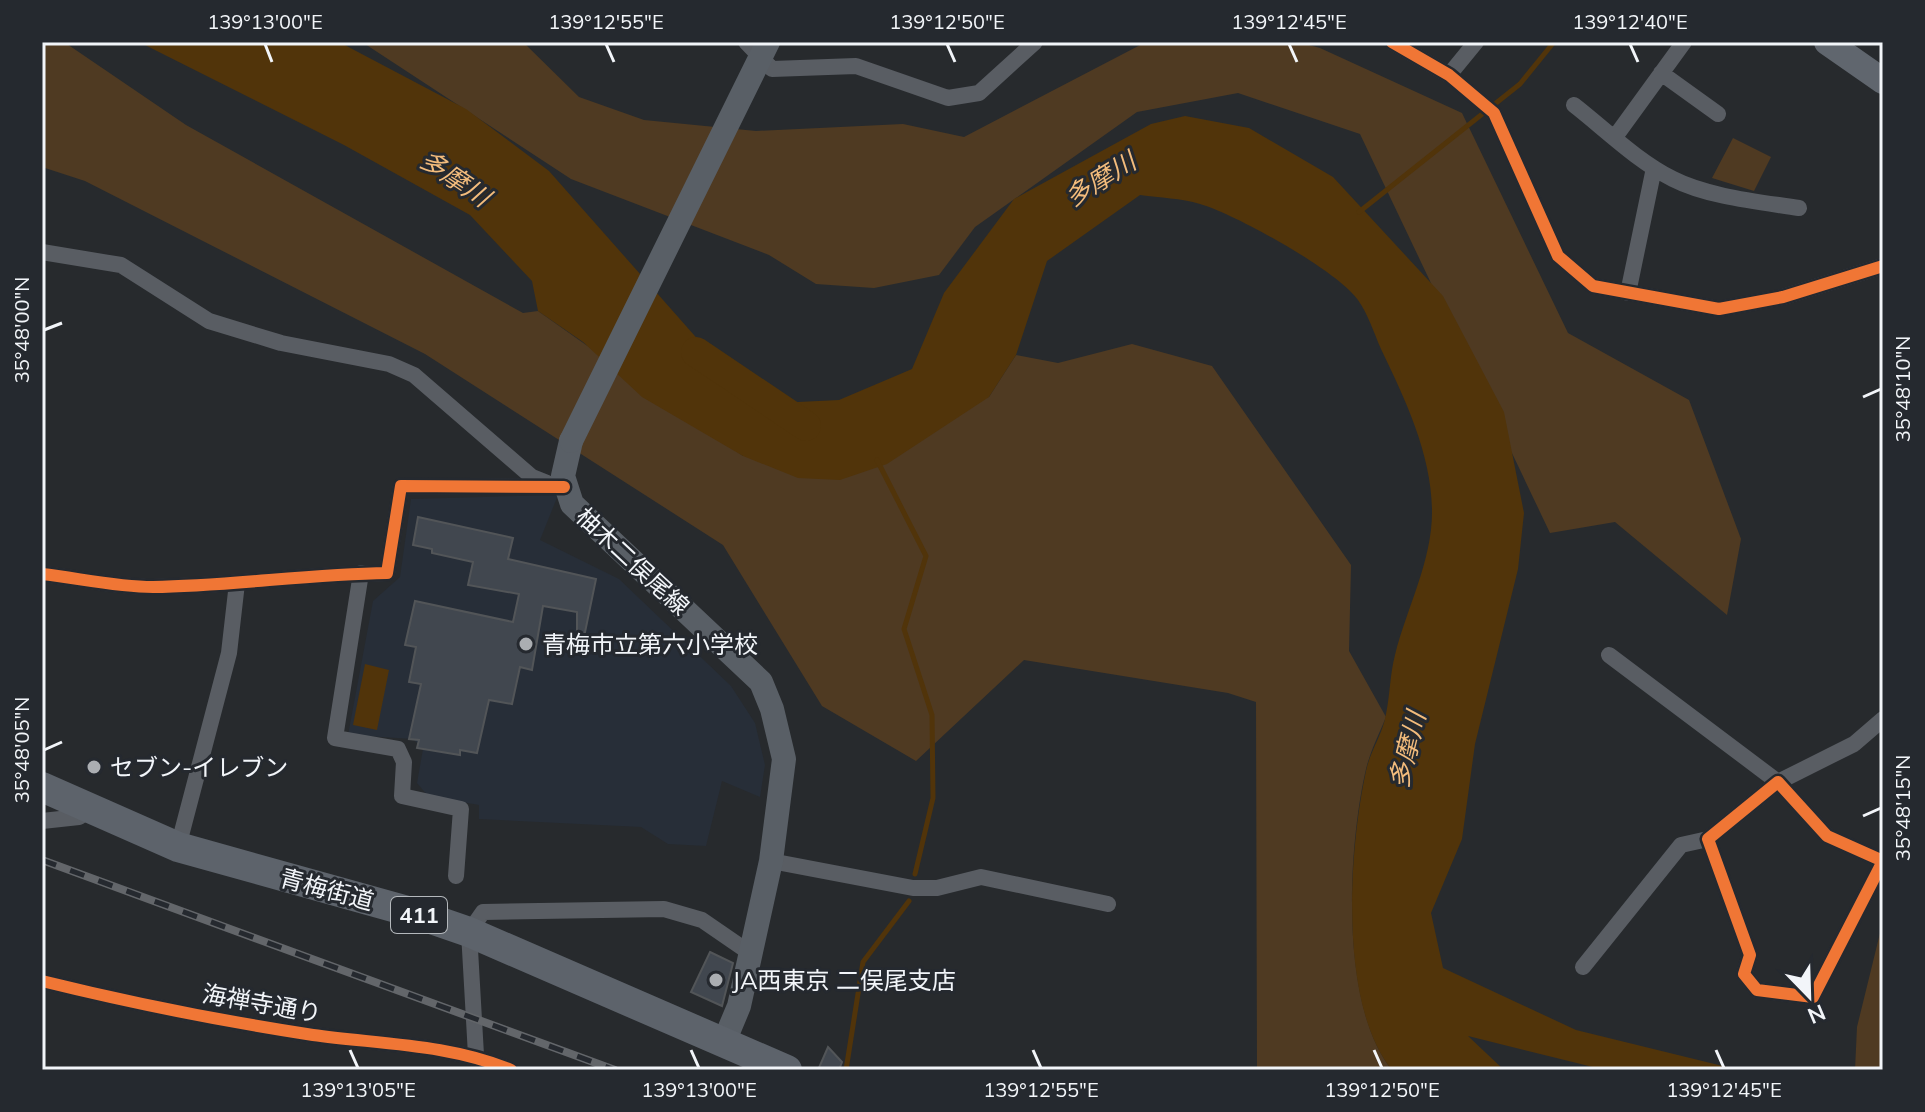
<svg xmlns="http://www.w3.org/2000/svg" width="1925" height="1112" viewBox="0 0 1925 1112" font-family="Mulish,'Noto Sans JP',sans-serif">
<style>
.built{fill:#272e38}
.green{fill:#4f3a22}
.water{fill:#51340a}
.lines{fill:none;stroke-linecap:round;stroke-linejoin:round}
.stream{stroke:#51340a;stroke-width:5}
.river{stroke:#51340a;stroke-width:30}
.building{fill:#41474f;stroke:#525558;stroke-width:2}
.street{stroke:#595d63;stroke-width:16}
.secondary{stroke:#595f66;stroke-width:24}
.primary{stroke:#60666e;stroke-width:26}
.highway{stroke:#5d636b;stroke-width:30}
.rail-casing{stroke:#63666a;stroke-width:8}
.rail{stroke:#25292f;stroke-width:5;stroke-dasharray:15;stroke-linecap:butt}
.secondary-bridge{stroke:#595f66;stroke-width:24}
.cycleway-casing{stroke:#25292f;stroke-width:17}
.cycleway{stroke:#f07635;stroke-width:12}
.ticks{fill:none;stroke:#f2f5f9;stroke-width:3}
.poi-dot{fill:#abaeb2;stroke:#25292f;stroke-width:3}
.labels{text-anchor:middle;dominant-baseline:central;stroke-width:6;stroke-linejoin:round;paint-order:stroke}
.shield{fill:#25292f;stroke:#b4b8bc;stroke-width:2}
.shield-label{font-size:22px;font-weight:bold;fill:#f2f5f9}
.street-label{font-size:24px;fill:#f2f5f9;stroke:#25292f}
.poi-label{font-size:24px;fill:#f2f5f9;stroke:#25292f;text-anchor:start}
.water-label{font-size:26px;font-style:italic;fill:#f3bc7c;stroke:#25292f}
.neatline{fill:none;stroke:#f2f5f9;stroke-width:3}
.ticks-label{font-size:20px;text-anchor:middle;fill:#f2f5f9}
</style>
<rect width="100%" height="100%" fill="#272a2d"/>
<!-- built -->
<path class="built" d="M 558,495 L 540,540 L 619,579 L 731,686 L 755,723 L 765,765 L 760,797 L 722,781 L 706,846 L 668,844 L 641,827 L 479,819 L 479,805 L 428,796 L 417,783 L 423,749 L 413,739 L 348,735 L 373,601 L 400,577 L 411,499 Z"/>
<!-- green -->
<path class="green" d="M 42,42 L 64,42 L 186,125 L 523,313 L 538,311 L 743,456 L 989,397 L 1016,355 L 1058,363 L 1132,344 L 1212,366 L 1351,565 L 1349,651 L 1386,717 C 1379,734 1370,752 1366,769 C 1348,846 1339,1005 1392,1070 L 1257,1070 L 1256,702 L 1228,693 L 1024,660 L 916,761 L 822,706 L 723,545 L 425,354 L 85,181 L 42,167 Z
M 362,42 L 523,42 L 579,97 L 644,120 L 756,131 L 903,124 L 964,137 L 1146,42 L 1298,42 L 1320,48 L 1462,113 L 1568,333 L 1689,400 L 1741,539 L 1727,615 L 1615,522 L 1550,533 L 1360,134 L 1238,93 L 1137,112 L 975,227 L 939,275 L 874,288 L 816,284 L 769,255 L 571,179 Z
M 1733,138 L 1771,157 L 1754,191 L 1712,178 Z
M 1883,921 L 1883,1070 L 1855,1070 L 1857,1027 Z"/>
<!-- water -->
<path class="water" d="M 139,42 L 339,42 L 466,109 L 549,171 L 755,404 L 839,400 L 912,369 L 944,293 L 1014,199 L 1151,124 L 1185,116 L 1249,128 L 1333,177 L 1443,296 L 1504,412 L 1524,513 L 1518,569 L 1475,744 L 1462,839 L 1431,913 L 1443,968 L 1576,1030 L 1739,1070 L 1605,1070 L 1468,1036 L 1504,1070 L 1392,1070 C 1338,1004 1349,849 1366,771 C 1370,751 1383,734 1386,714 C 1390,695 1390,674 1395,655 C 1407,607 1433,560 1432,509 C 1431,453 1405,399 1381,349 C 1374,333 1368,314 1358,300 C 1338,271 1235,214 1200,204 C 1181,198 1160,198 1140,195 L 1047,261 L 1016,355 L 989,397 L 887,464 L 840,480 L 798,478 L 743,456 L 642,397 L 583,342 L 538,311 L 532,281 L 470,215 L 344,145 Z
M 365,664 L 389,670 L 377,730 L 353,725 Z"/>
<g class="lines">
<!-- stream -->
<path class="stream" d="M 1359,212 L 1520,84 L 1554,42
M 877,460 L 926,556 L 904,629 L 932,715 L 933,798 L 915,874
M 846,1070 L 863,962 L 909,901"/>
<!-- river -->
<path class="river" d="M 696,352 L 806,426"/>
</g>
<!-- building -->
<path class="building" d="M 418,517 L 513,538 L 508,559 L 596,579 L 583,642 L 577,642 L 577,612 L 543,606 L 532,670 L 520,667 L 512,704 L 489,700 L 477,753 L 460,750 L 460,755 L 417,748 L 419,740 L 409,739 L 421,684 L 409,682 L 416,647 L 405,645 L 415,601 L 513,622 L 519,594 L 468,585 L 473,562 L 432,553 L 432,549 L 413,545 Z
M 710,952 L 733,963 L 722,1006 L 691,992 Z
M 828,1047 L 842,1062 L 839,1070 L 818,1070 Z"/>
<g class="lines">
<!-- street -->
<path class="street" d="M 746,42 L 772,69 L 856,66 L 948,98 L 979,93 L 1035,42
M 1392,42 L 1449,75 L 1494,113 L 1558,256 L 1593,286 L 1719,309 L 1783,297 L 1883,266
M 1661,73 L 1718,114
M 1449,75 L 1476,42
M 1574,105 C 1606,130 1637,161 1673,179 C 1708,197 1761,202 1799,208
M 1615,137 L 1684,42
M 42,252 L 121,265 L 209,321 L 281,343 L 389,364 L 414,375 L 532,477 L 547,483
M 1628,293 L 1654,168
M 361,573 L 335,738 L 398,749 L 404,762 L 402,796 L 461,809 L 456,876
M 42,574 C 78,578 116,587 153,587 C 231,586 308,574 387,573 L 401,486 L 564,487
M 1609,655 L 1778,782 L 1854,744 L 1883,719
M 42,821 L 79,817 L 90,810
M 178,847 L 229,653 L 237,583
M 771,861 L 913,888 L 937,888 L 981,877 L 1108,904
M 1883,861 L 1813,997 L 1757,990 L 1744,974 L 1750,955 L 1708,839 L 1778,782 L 1827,836 L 1883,861
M 1583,967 L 1681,845 L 1708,839
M 42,981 C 131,1003 222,1021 313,1035 C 378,1044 450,1044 511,1070
M 476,1055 L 469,932 L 483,912 L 664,909 L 702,920 L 750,953"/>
<!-- secondary -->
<path class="secondary" d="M 571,441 L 563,476 L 572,504 L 761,682 L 772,709 L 784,759 L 771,861 L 739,1006 L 724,1042"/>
<!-- primary -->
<path class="primary" d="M 1827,42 L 1883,81"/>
<!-- highway -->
<path class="highway" d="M 42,787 L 178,847 L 411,912 L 469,932 L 787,1070"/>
<defs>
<path id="rail" d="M 42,860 L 615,1070"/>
</defs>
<!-- rail casing -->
<use href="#rail" class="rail-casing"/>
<!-- rail -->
<use href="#rail" class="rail"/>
<!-- secondary-bridge -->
<path class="secondary-bridge" d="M 571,441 L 768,42"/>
<defs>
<path id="cycleway" d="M 1392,42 L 1449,75 L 1494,113 L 1558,256 L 1593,286 L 1719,309 L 1783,297 L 1883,266
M 42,574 C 78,578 116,587 153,587 C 231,586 308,574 387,573 L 401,486 L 564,487
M 1883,861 L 1813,997 L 1757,990 L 1744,974 L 1750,955 L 1708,839 L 1778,782 L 1827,836 L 1883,861
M 42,981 C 131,1003 222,1021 313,1035 C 378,1044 450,1044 511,1070"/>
</defs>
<!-- cycleway casing -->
<use href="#cycleway" class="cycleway-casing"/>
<!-- cycleway -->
<use href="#cycleway" class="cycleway"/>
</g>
<!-- ticks -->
<path class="ticks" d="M 265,44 L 272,62M 606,44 L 614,62M 947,44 L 955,62M 1289,44 L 1297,62M 1630,44 L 1638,62M 44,330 L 62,323M 1863,397 L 1881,389M 44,750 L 62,742M 1863,816 L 1881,808M 350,1050 L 358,1068M 691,1050 L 699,1068M 1033,1050 L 1041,1068M 1374,1050 L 1382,1068M 1716,1050 L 1724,1068"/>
<!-- markers -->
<g class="poi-dot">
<circle cx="526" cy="644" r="8"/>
<circle cx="94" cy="767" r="8"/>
<circle cx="716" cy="980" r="8"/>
</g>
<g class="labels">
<!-- shield labels -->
<rect class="shield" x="391" y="897" width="56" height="36" rx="6"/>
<g class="shield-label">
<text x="419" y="915">411</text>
</g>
<!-- street labels -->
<g class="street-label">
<text transform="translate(633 561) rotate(43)">柚木二俣尾線</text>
<text transform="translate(327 889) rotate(15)">青梅街道</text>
<text transform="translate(262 1003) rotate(10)">海禅寺通り</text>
</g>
<!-- poi labels -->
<g class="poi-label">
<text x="542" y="644">青梅市立第六小学校</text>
<text x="110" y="767">セブン-イレブン</text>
<text x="732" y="980">JA西東京 二俣尾支店</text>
</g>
<!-- water labels -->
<g class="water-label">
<text transform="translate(455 178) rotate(34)">多摩川</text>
<text transform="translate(1100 179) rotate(-32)">多摩川</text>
<text transform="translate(1407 750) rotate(-76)">多摩川</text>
</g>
</g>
<!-- border -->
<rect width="1925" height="1112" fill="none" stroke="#25292f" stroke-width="88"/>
<!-- north arrow -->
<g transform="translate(1809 996) rotate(157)" stroke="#25292f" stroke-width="6" paint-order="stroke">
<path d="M0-6L14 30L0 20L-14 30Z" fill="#f2f5f9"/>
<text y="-12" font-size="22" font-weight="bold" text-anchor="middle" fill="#f2f5f9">N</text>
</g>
<rect x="44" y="44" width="1837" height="1024" class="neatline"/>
<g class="ticks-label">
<text x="265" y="29">139°13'00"E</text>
<text x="606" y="29">139°12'55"E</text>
<text x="947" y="29">139°12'50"E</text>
<text x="1289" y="29">139°12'45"E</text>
<text x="1630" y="29">139°12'40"E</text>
<text transform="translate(22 330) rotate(-90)" y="7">35°48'00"N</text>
<text transform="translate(1903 389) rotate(-90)" y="7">35°48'10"N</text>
<text transform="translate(22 750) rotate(-90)" y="7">35°48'05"N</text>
<text transform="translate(1903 808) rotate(-90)" y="7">35°48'15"N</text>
<text x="358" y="1097">139°13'05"E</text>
<text x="699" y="1097">139°13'00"E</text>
<text x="1041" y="1097">139°12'55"E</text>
<text x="1382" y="1097">139°12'50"E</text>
<text x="1724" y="1097">139°12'45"E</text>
</g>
</svg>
